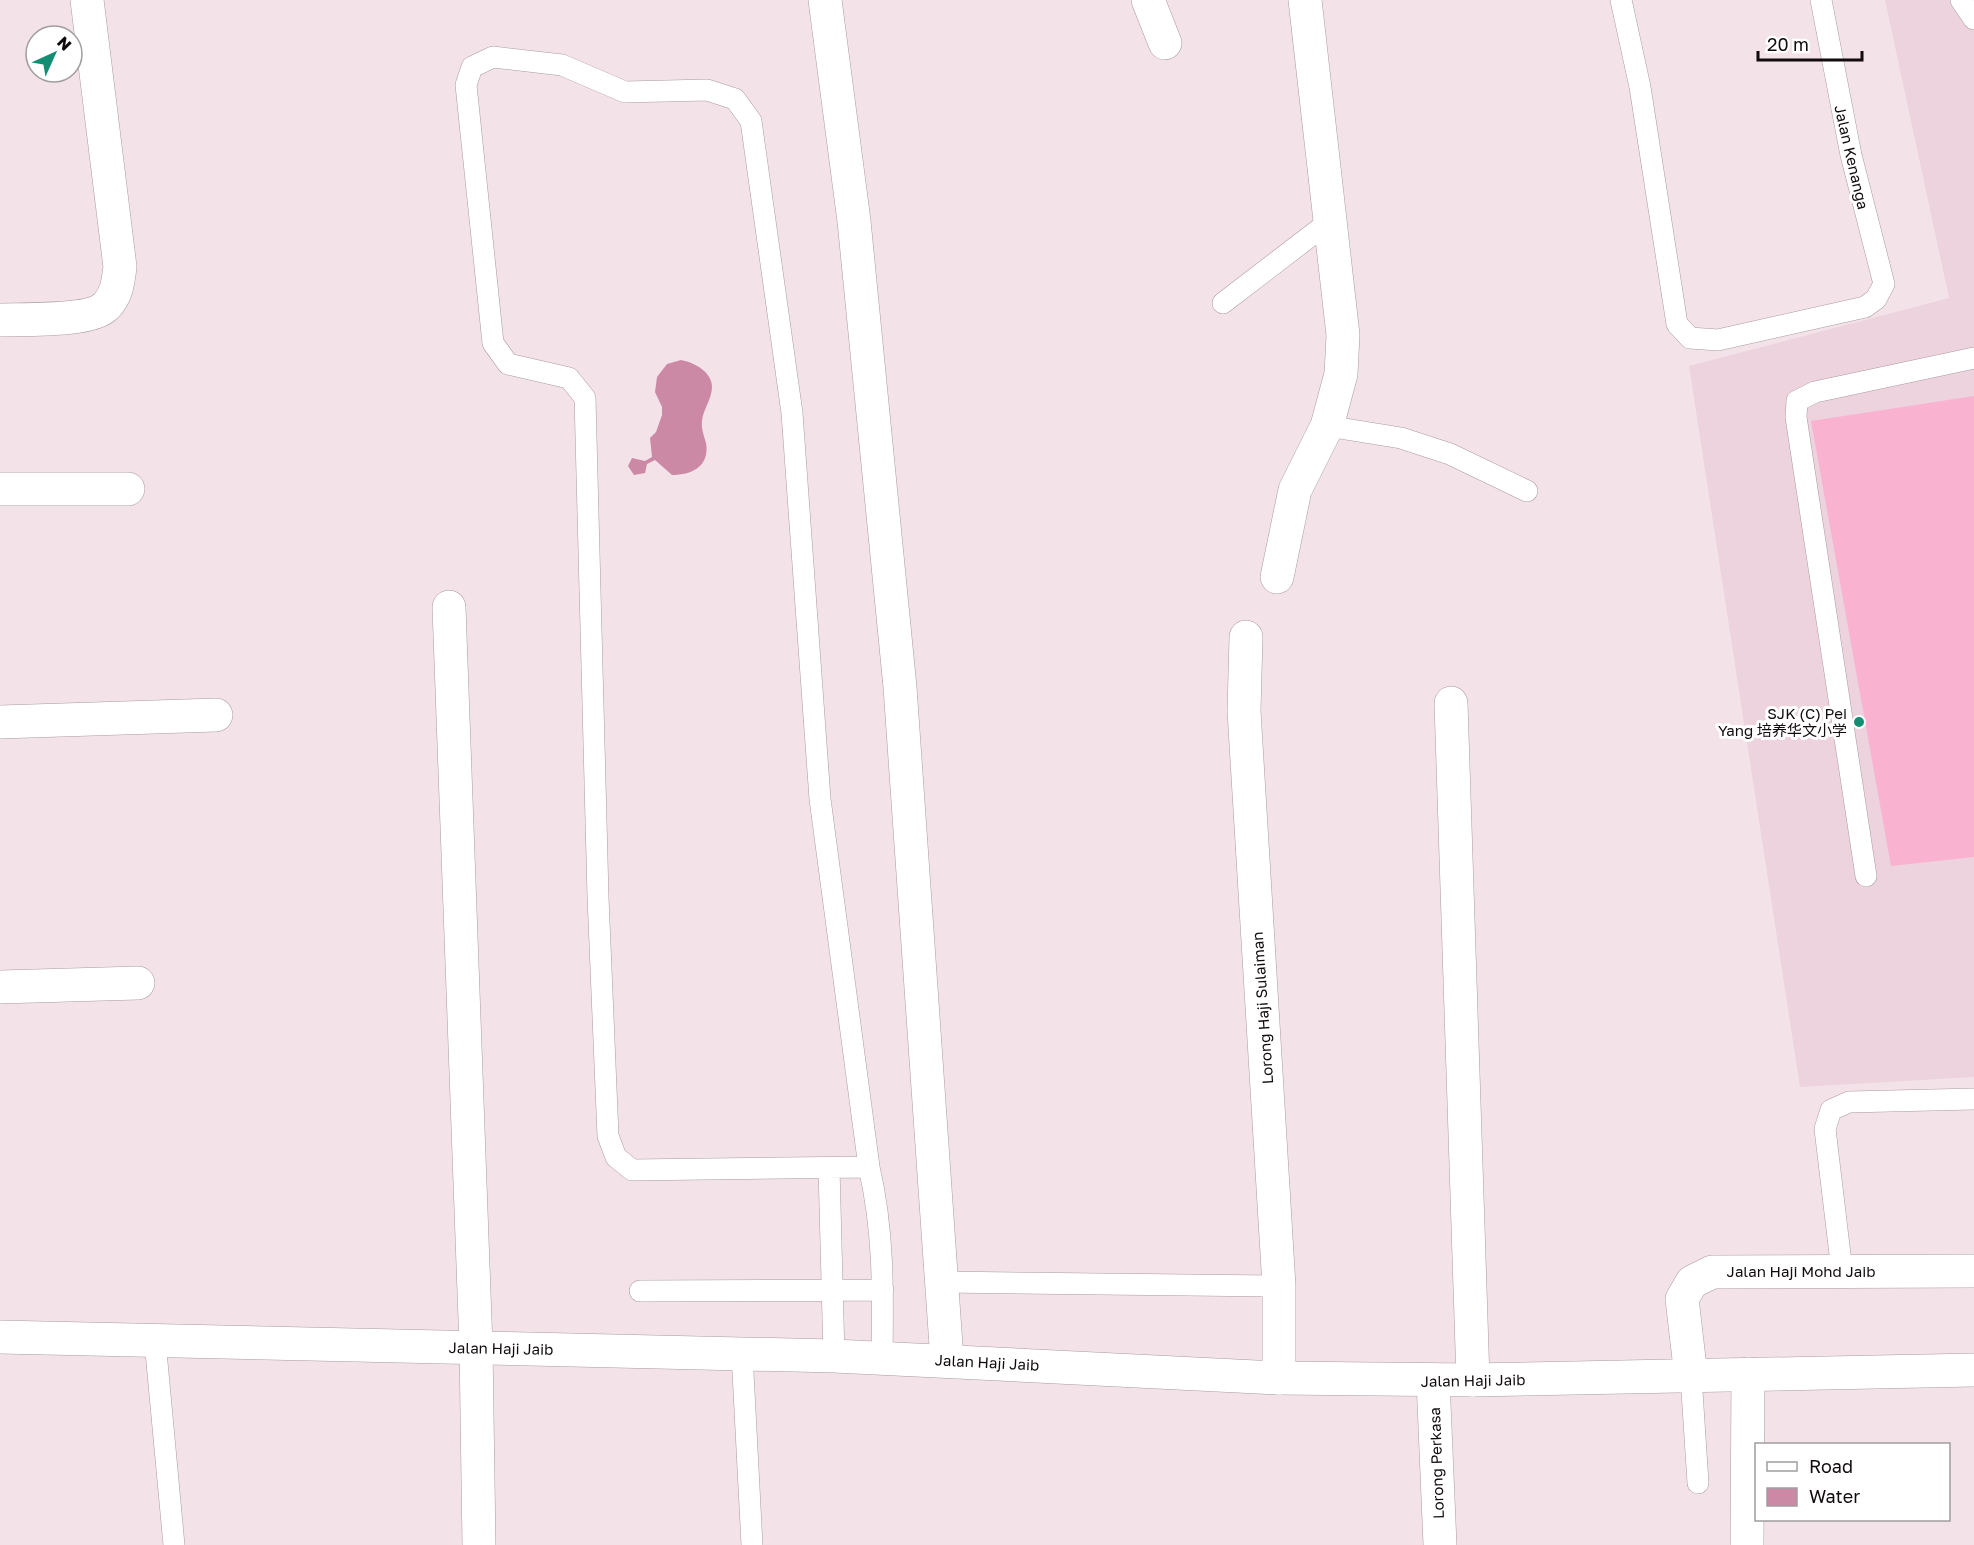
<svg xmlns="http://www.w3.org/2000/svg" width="1974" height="1545" viewBox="0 0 1974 1545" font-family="'Golos Text','Noto Sans SC',sans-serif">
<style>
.built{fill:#edd3dd}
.grass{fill:#f9b3d1}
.water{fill:#cc89a6}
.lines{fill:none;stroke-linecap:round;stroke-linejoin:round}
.service-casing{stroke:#ab9aa1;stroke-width:22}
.minor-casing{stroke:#ab9aa1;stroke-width:34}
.tertiary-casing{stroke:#ab9aa1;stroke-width:34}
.service{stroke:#fff;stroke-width:21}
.minor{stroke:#fff;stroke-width:33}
.tertiary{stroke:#fff;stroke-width:33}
.poi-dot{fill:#138e72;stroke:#fff;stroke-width:2}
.labels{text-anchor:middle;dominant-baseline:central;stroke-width:6;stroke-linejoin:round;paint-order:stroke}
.street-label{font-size:15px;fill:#110b0d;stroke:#fff}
.poi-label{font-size:15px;fill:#110b0d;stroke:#fff;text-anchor:end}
</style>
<rect width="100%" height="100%" fill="#f4e2e9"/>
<!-- built -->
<path class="built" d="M 1885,0 L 1974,0 L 1974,1077 L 1800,1087 L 1689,366 L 1949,298 Z"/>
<!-- grass -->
<path class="grass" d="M 1974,396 L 1974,857 L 1891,866 L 1811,421 Z"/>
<!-- water -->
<path class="water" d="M 681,360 C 697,363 717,375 711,394 C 709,403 703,411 702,421 C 701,428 704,436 706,443 C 710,467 691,475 672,475 L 655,460 L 647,464 L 645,473 L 634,475 L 628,466 L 632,458 L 645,461 L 652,457 L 650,438 L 656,432 L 662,415 L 662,407 L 655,392 L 657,377 L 667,364 Z"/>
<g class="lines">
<defs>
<path id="service" d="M 1621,0 L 1640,87 L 1677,324 L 1690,338 L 1718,340 L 1865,307 L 1876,299 L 1884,284 L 1851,155 L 1821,0
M 1961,0 L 1974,19
M 493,57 L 562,65 L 625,92 L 707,90 L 735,99 L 751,121 L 792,413 L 820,799 L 869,1167 L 632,1170 L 616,1157 L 608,1136 L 598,897 L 585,398 L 569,378 L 508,364 L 493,343 L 466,85 L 472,67 Z
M 1223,303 L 1330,221
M 1327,426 L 1401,438 L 1450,454 L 1527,491
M 1866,876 L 1796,417 L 1797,401 L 1815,392 L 1974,358
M 869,1167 C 884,1231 883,1293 882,1358
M 829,1168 L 834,1356
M 1842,1271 L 1825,1129 L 1831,1110 L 1849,1102 L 1974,1099
M 941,1282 L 1279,1286
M 640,1291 L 883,1290
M 155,1341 L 174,1545
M 742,1353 L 752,1545
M 1691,1376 L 1698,1483"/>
<path id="minor" d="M 825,0 L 854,221 L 900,687 L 947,1360
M 1148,0 L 1165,43
M 0,320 C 23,319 91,322 106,306 C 117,295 118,282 120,267 L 87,0
M 0,489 L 128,489
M 1277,577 L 1295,490 L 1327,426 L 1341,374 L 1343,335 L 1305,0
M 449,607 L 476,1347 L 479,1545
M 1246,637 L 1244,711 L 1279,1286 L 1279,1378
M 1451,703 L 1473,1380
M 0,722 L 216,715
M 0,987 L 138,983
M 1691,1376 L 1682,1299 L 1692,1282 L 1712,1272 L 1974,1271
M 1433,1380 L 1440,1545
M 1747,1545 L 1748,1374"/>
<path id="tertiary" d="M 0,1337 L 834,1356 L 1279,1378 L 1473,1380 L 1974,1370"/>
</defs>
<!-- service casing -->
<use href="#service" class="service-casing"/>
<!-- minor casing -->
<use href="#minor" class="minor-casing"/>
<!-- tertiary casing -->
<use href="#tertiary" class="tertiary-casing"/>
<!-- service -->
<use href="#service" class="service"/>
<!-- minor -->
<use href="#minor" class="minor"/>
<!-- tertiary -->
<use href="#tertiary" class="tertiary"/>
</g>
<!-- markers -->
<circle class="poi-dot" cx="1859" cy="722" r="6"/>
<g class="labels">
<!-- street labels -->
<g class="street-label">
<text transform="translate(1852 157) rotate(77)">Jalan Kenanga</text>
<text transform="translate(1262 1008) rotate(-94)">Lorong Haji Sulaiman</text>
<text x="1801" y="1271">Jalan Haji Mohd Jaib</text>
<text transform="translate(501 1348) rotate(1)">Jalan Haji Jaib</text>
<text transform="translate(987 1362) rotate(3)">Jalan Haji Jaib</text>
<text transform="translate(1473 1380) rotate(-1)">Jalan Haji Jaib</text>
<text transform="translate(1436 1463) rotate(-92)">Lorong Perkasa</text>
</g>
<!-- poi labels -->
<g class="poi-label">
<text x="1847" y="713">SJK (C) Pei<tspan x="1847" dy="17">Yang 培养华文小学</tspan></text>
</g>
</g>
<!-- legend -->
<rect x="1755" y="1443" width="195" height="78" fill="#ffffff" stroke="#a09d9e" stroke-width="1.5"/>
<rect x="1767" y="1462" width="30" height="9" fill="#ffffff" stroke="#a09d9e" stroke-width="1.5"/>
<text x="1809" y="1473" font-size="18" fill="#110b0d">Road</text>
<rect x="1767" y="1488" width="30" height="18" fill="#cc89a6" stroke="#a09d9e" stroke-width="1.5"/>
<text x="1809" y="1503" font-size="18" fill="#110b0d">Water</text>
<!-- north arrow -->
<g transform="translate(54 54) rotate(45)"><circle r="28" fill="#ffffff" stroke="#a09d9e" stroke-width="1.5"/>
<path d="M0-4.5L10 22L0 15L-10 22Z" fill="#138e72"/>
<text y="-9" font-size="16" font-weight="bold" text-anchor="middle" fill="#110b0d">N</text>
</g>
<!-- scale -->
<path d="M1758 51v9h104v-9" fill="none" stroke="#110b0d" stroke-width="3"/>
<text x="1767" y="51" font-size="18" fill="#110b0d" stroke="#ffffff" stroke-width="4.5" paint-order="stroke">20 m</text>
</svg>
